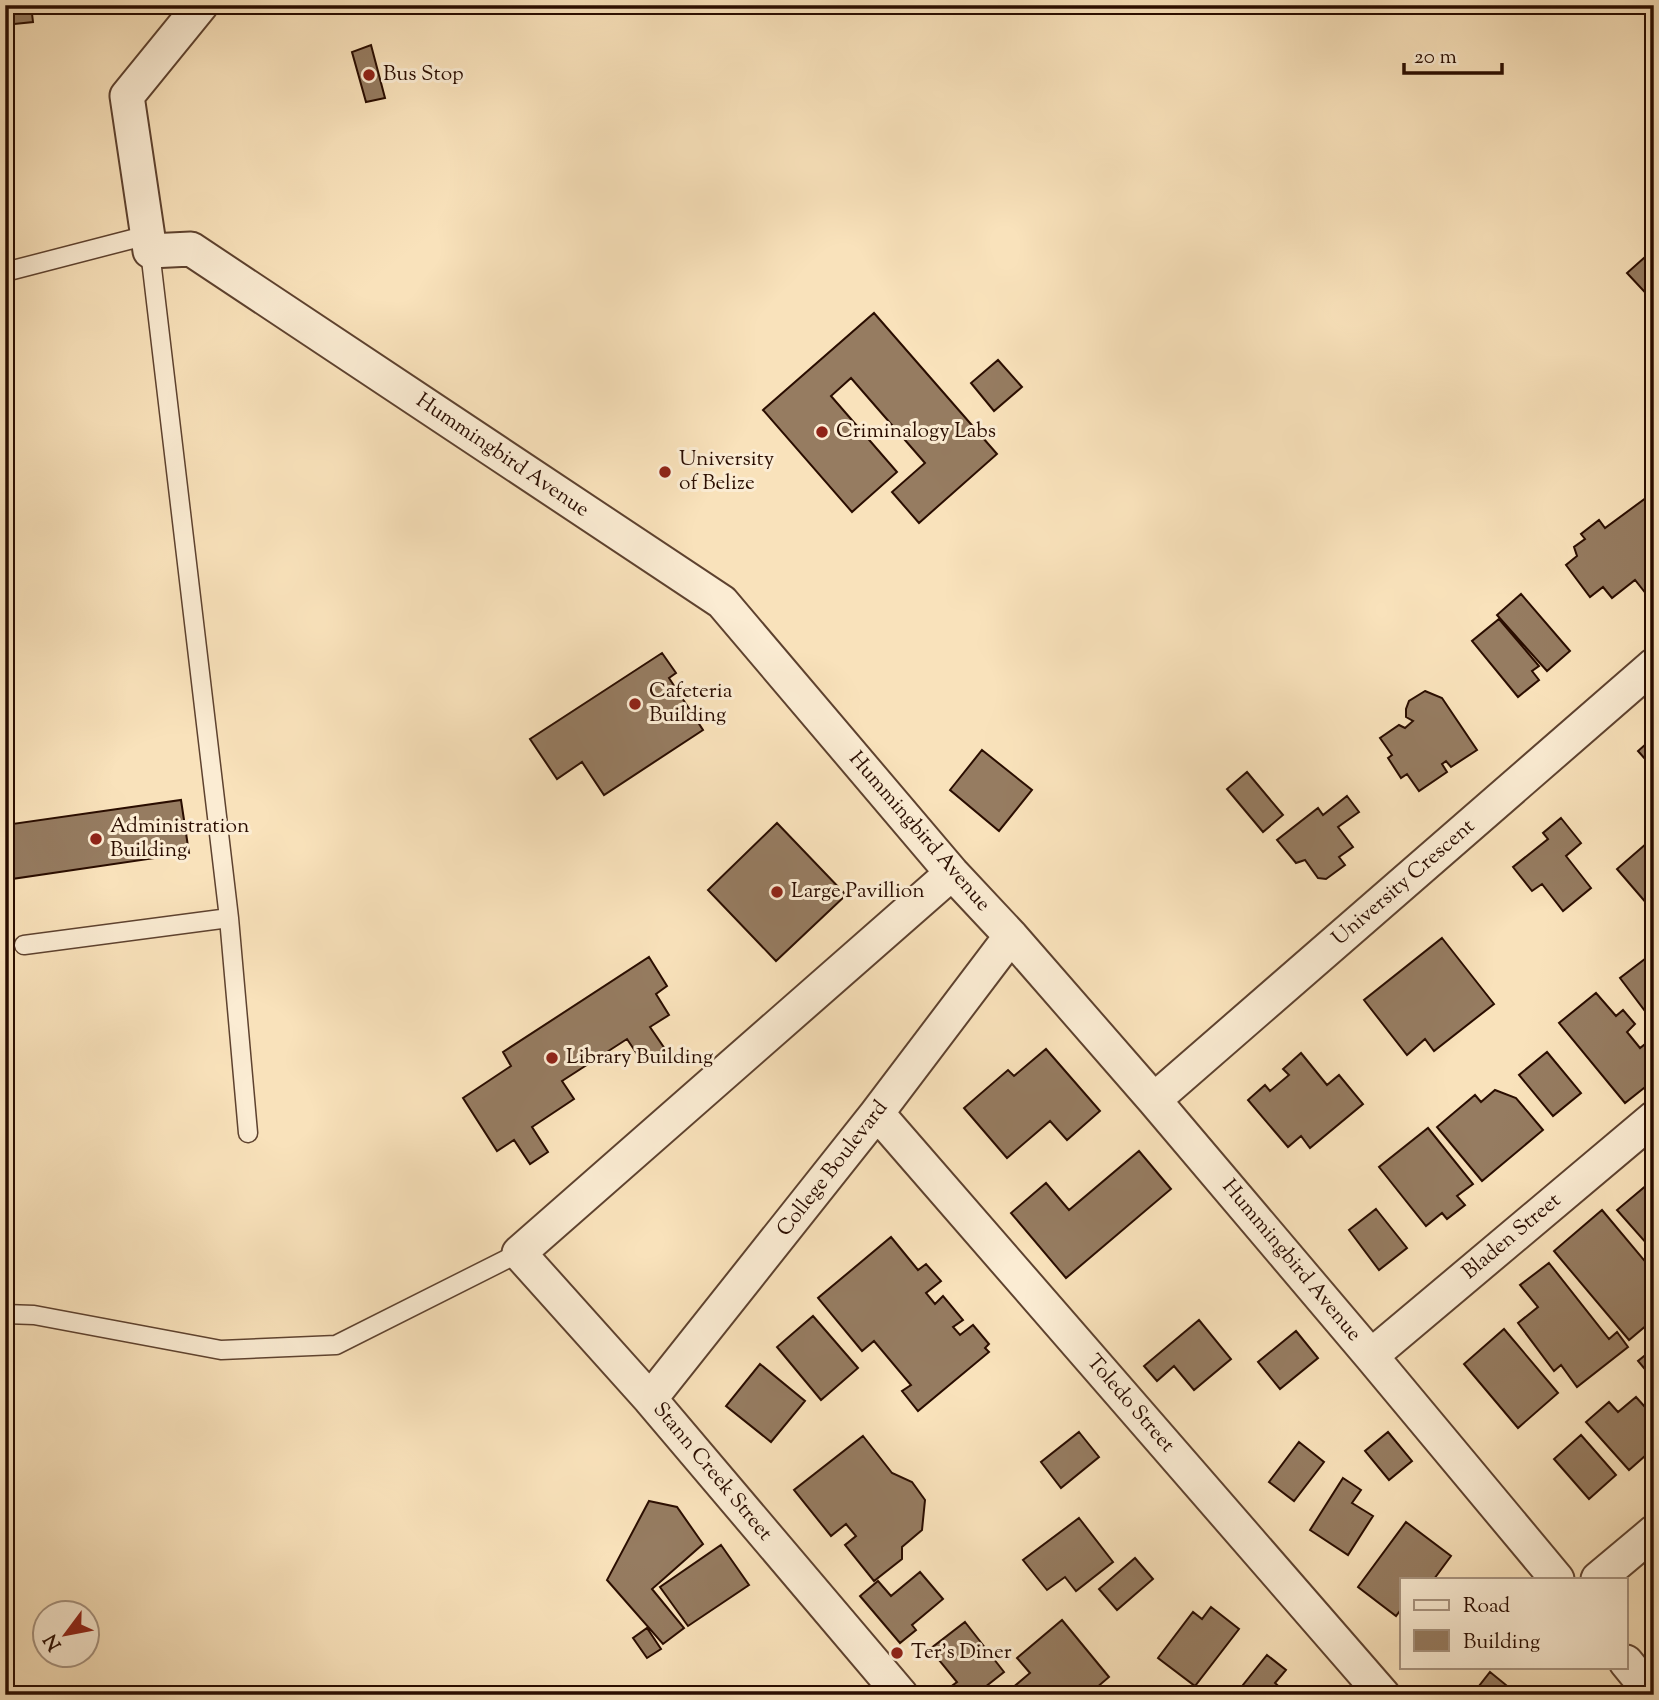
<svg xmlns="http://www.w3.org/2000/svg" width="1659" height="1700" viewBox="0 0 1659 1700" font-family="'Sorts Mill Goudy',serif">
<style>
.building{fill:#967c61;stroke:#2a0d00;stroke-width:2}
.lines{fill:none;stroke-linecap:round;stroke-linejoin:round}
.lane-casing{stroke:#5e422f;stroke-width:21}
.street-casing{stroke:#5e422f;stroke-width:37}
.lane{stroke:#fbecd3;stroke-width:18}
.street{stroke:#fbecd3;stroke-width:33}
.poi-dot{fill:#8f2418;stroke:#fbecd3;stroke-width:2.5}
.labels{text-anchor:middle;dominant-baseline:central;stroke-width:6;stroke-linejoin:round;paint-order:stroke}
.poi-label{font-size:21px;fill:#2a0d00;stroke:#fbecd3;text-anchor:start}
.street-label{font-size:21px;fill:#2a0d00;stroke:#fbecd3}
</style>
<rect width="100%" height="100%" fill="#f9e2bb"/>
<filter id="stains"><feTurbulence type="fractalNoise" baseFrequency=".00286" numOctaves="4"/><feColorMatrix values="0 0 0 0 .2 0 0 0 0 .09 0 0 0 0 .02 0 0 0 .5 -.17"/></filter>
<radialGradient id="worn" r=".72"><stop offset=".6" stop-color="#630" stop-opacity="0"/><stop offset="1" stop-color="#630" stop-opacity=".3"/></radialGradient>
<!-- building -->
<path class="building" d="M 5,5 L 31,5 L 33,22 L 5,25 Z
M 371,45 L 385,98 L 366,102 L 352,52 Z
M 1654,249 L 1654,302 L 1627,273 Z
M 874,313 L 997,454 L 919,523 L 892,492 L 925,463 L 851,378 L 831,396 L 897,472 L 852,512 L 763,410 Z
M 998,360 L 1022,387 L 994,411 L 971,383 Z
M 1654,492 L 1654,590 L 1647,595 L 1635,580 L 1612,598 L 1603,587 L 1590,597 L 1566,565 L 1577,556 L 1574,547 L 1585,539 L 1581,534 L 1599,520 L 1605,528 Z
M 1521,594 L 1570,651 L 1547,671 L 1497,615 Z
M 1499,619 L 1539,666 L 1532,671 L 1539,680 L 1518,697 L 1472,641 Z
M 662,653 L 676,673 L 669,678 L 703,730 L 604,795 L 582,762 L 557,779 L 530,739 Z
M 1425,691 L 1442,698 L 1477,750 L 1451,767 L 1446,761 L 1442,764 L 1447,772 L 1419,791 L 1407,774 L 1401,778 L 1388,758 L 1392,755 L 1380,738 L 1399,725 L 1405,728 L 1413,721 L 1406,717 L 1406,709 L 1409,701 Z
M 1654,737 L 1654,769 L 1638,751 Z
M 982,750 L 1032,790 L 999,831 L 950,790 Z
M 1247,772 L 1283,815 L 1263,832 L 1227,789 Z
M 1347,796 L 1359,812 L 1338,827 L 1353,847 L 1339,857 L 1345,865 L 1326,879 L 1318,878 L 1305,860 L 1296,863 L 1277,840 L 1318,808 L 1323,815 Z
M 181,800 L 189,853 L 5,880 L 5,825 Z
M 1561,818 L 1581,843 L 1566,856 L 1591,888 L 1563,911 L 1542,884 L 1532,891 L 1513,867 L 1548,839 L 1543,833 Z
M 777,823 L 846,895 L 776,961 L 708,890 Z
M 1654,837 L 1654,912 L 1617,869 Z
M 1442,938 L 1494,1004 L 1434,1051 L 1425,1039 L 1407,1055 L 1364,1000 Z
M 1654,952 L 1654,1023 L 1620,978 Z
M 649,957 L 667,986 L 656,994 L 669,1015 L 650,1027 L 665,1049 L 643,1063 L 627,1039 L 562,1081 L 574,1099 L 532,1127 L 548,1152 L 530,1164 L 514,1140 L 497,1151 L 463,1098 L 511,1066 L 503,1052 Z
M 1596,993 L 1616,1016 L 1623,1010 L 1635,1024 L 1627,1032 L 1640,1048 L 1654,1037 L 1654,1080 L 1625,1103 L 1559,1023 Z
M 1046,1049 L 1100,1111 L 1067,1140 L 1050,1121 L 1007,1158 L 964,1108 L 1008,1070 L 1014,1076 Z
M 1547,1052 L 1581,1093 L 1553,1116 L 1519,1075 Z
M 1301,1053 L 1327,1085 L 1339,1075 L 1363,1104 L 1310,1148 L 1301,1136 L 1288,1147 L 1248,1100 L 1265,1085 L 1270,1091 L 1289,1075 L 1283,1069 Z
M 1495,1090 L 1516,1098 L 1543,1130 L 1482,1181 L 1437,1127 L 1475,1095 L 1481,1102 Z
M 1428,1128 L 1473,1184 L 1457,1196 L 1465,1205 L 1447,1219 L 1442,1213 L 1426,1226 L 1379,1167 Z
M 1139,1151 L 1171,1189 L 1066,1278 L 1011,1213 L 1046,1183 L 1069,1210 Z
M 1654,1179 L 1654,1244 L 1651,1241 L 1647,1244 L 1617,1210 Z
M 1376,1209 L 1407,1248 L 1379,1270 L 1349,1230 Z
M 1602,1210 L 1654,1272 L 1654,1319 L 1629,1340 L 1554,1251 Z
M 891,1237 L 918,1270 L 926,1264 L 941,1281 L 926,1293 L 935,1304 L 943,1296 L 963,1320 L 953,1327 L 960,1335 L 973,1325 L 989,1344 L 985,1348 L 989,1352 L 918,1411 L 902,1391 L 911,1385 L 874,1341 L 862,1351 L 818,1298 Z
M 1549,1263 L 1609,1339 L 1617,1332 L 1628,1347 L 1577,1387 L 1561,1365 L 1554,1371 L 1518,1323 L 1538,1307 L 1520,1285 Z
M 813,1316 L 858,1368 L 821,1400 L 777,1347 Z
M 1199,1320 L 1231,1359 L 1194,1390 L 1174,1366 L 1157,1381 L 1144,1366 Z
M 1504,1329 L 1558,1393 L 1518,1428 L 1464,1364 Z
M 1296,1331 L 1318,1358 L 1280,1389 L 1258,1362 Z
M 1654,1348 L 1654,1380 L 1638,1361 Z
M 760,1364 L 805,1401 L 771,1442 L 726,1406 Z
M 1636,1397 L 1654,1417 L 1654,1448 L 1629,1470 L 1586,1422 L 1609,1402 L 1618,1412 Z
M 1079,1432 L 1099,1457 L 1061,1488 L 1041,1462 Z
M 1388,1432 L 1412,1461 L 1389,1480 L 1365,1451 Z
M 1581,1435 L 1616,1475 L 1589,1499 L 1554,1459 Z
M 863,1436 L 892,1473 L 912,1482 L 925,1500 L 922,1530 L 902,1547 L 902,1559 L 874,1581 L 845,1545 L 856,1536 L 846,1524 L 831,1536 L 794,1490 Z
M 1299,1442 L 1324,1462 L 1294,1501 L 1269,1482 Z
M 1343,1478 L 1361,1490 L 1352,1503 L 1373,1516 L 1348,1555 L 1310,1530 Z
M 649,1501 L 677,1507 L 703,1544 L 652,1589 L 684,1628 L 663,1644 L 607,1580 Z
M 1079,1518 L 1113,1562 L 1076,1591 L 1065,1577 L 1047,1590 L 1023,1560 Z
M 1406,1522 L 1451,1556 L 1434,1579 L 1402,1579 L 1402,1608 L 1396,1616 L 1358,1587 Z
M 721,1545 L 749,1585 L 688,1626 L 660,1587 Z
M 1135,1558 L 1153,1579 L 1117,1610 L 1099,1589 Z
M 920,1572 L 943,1599 L 912,1625 L 916,1630 L 900,1643 L 860,1596 L 878,1581 L 891,1596 Z
M 1211,1607 L 1239,1629 L 1195,1686 L 1158,1658 L 1193,1612 L 1202,1619 Z
M 1062,1620 L 1109,1677 L 1088,1695 L 1004,1695 L 1030,1673 L 1017,1658 Z
M 965,1622 L 1004,1672 L 975,1695 L 954,1695 L 949,1688 L 957,1682 L 930,1649 Z
M 647,1628 L 661,1649 L 647,1658 L 633,1638 Z
M 1267,1655 L 1286,1670 L 1275,1683 L 1283,1690 L 1279,1695 L 1235,1695 Z
M 1490,1672 L 1517,1694 L 1516,1695 L 1472,1695 Z"/>
<g class="lines">
<defs>
<path id="lane" d="M 150,251 L 229,918 L 248,1133
M 5,272 L 148,235
M 24,945 L 229,918
M 5,1314 L 34,1315 L 221,1350 L 336,1345 L 519,1253"/>
<path id="street" d="M 201,5 L 127,96 L 150,251 L 191,249 L 722,602 L 952,873 L 1011,936 L 1154,1100 L 1371,1356 L 1557,1579
M 1154,1100 L 1654,665
M 877,1113 L 1383,1695
M 1371,1356 L 1654,1118
M 650,1399 L 877,1113 L 1011,936
M 1598,1579 L 1654,1532
M 1626,1662 L 1653,1695
M 901,1695 L 650,1399 L 519,1253 L 952,873"/>
</defs>
<!-- lane casing -->
<use href="#lane" class="lane-casing"/>
<!-- street casing -->
<use href="#street" class="street-casing"/>
<!-- lane -->
<use href="#lane" class="lane"/>
<!-- street -->
<use href="#street" class="street"/>
</g>
<!-- markers -->
<g class="poi-dot">
<circle cx="369" cy="75" r="7"/>
<circle cx="822" cy="432" r="7"/>
<circle cx="665" cy="472" r="7"/>
<circle cx="635" cy="704" r="7"/>
<circle cx="96" cy="839" r="7"/>
<circle cx="777" cy="892" r="7"/>
<circle cx="552" cy="1058" r="7"/>
<circle cx="897" cy="1653" r="7"/>
</g>
<g class="labels">
<!-- poi labels -->
<g class="poi-label">
<text x="383" y="75">Bus Stop</text>
<text x="836" y="432">Criminalogy Labs</text>
<text x="679" y="460">University<tspan x="679" dy="24">of Belize</tspan></text>
<text x="649" y="692">Cafeteria<tspan x="649" dy="24">Building</tspan></text>
<text x="110" y="827">Administration<tspan x="110" dy="24">Building</tspan></text>
<text x="791" y="892">Large Pavillion</text>
<text x="566" y="1058">Library Building</text>
<text x="911" y="1653">Ter's Diner</text>
</g>
<!-- street labels -->
<g class="street-label">
<text transform="translate(502 456) rotate(34)">Hummingbird Avenue</text>
<text transform="translate(919 832) rotate(49)">Hummingbird Avenue</text>
<text transform="translate(1404 883) rotate(-41)">University Crescent</text>
<text transform="translate(833 1169) rotate(-52)">College Boulevard</text>
<text transform="translate(1512 1237) rotate(-40)">Bladen Street</text>
<text transform="translate(1291 1261) rotate(50)">Hummingbird Avenue</text>
<text transform="translate(1130 1404) rotate(49)">Toledo Street</text>
<text transform="translate(712 1472) rotate(50)">Stann Creek Street</text>
</g>
</g>
<!-- margin -->
<rect width="1659" height="1700" fill="none" stroke="#f9e2bb" stroke-width="28"/>
<rect x="7" y="7" width="1645" height="1686" fill="none" stroke="#2a0d00" stroke-width="3.5"/>
<rect x="14" y="14" width="1631" height="1672" fill="none" stroke="#2a0d00" stroke-width="2"/>
<!-- legend -->
<rect x="1400" y="1578" width="228" height="91" fill="#fbecd3" stroke="#a7937f" stroke-width="2"/>
<rect x="1414" y="1600" width="35" height="10" fill="#fbecd3" stroke="#a7937f" stroke-width="2"/>
<text x="1463" y="1612" font-size="21" fill="#2a0d00">Road</text>
<rect x="1414" y="1630" width="35" height="21" fill="#967c61" stroke="#a7937f" stroke-width="2"/>
<text x="1463" y="1648" font-size="21" fill="#2a0d00">Building</text>
<!-- north arrow -->
<g transform="translate(66 1634) rotate(238)"><circle r="33" fill="#fbecd3" stroke="#a7937f" stroke-width="2"/>
<path d="M0-5L12 26L0 18L-12 26Z" fill="#8f2418"/>
<text y="-10" font-size="19" font-weight="bold" text-anchor="middle" fill="#2a0d00">N</text>
</g>
<!-- scale -->
<path d="M1404 63v10h98v-10" fill="none" stroke="#2a0d00" stroke-width="3.5"/>
<text x="1414" y="63" font-size="21" fill="#2a0d00" stroke="#fbecd3" stroke-width="5" paint-order="stroke">20 m</text>
<rect width="100%" height="100%" filter="url(#stains)"/>
<rect width="100%" height="100%" fill="url(#worn)"/>
</svg>
